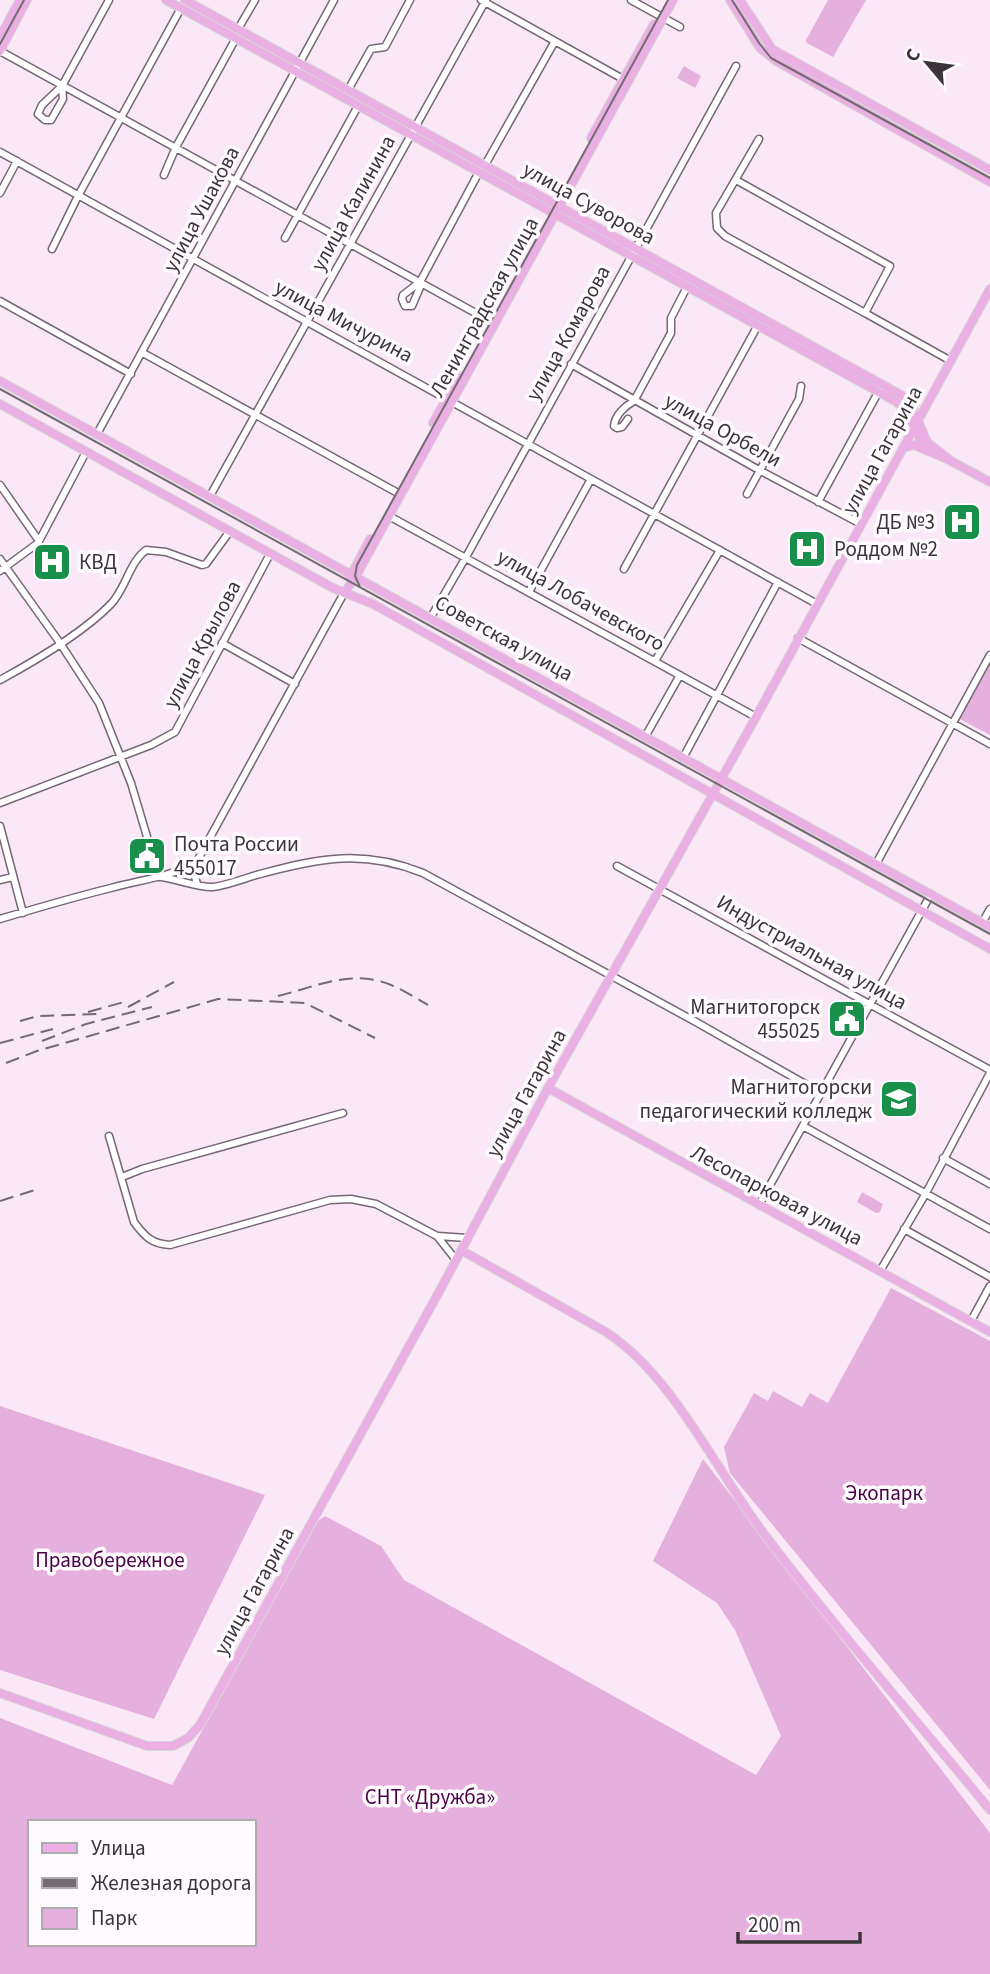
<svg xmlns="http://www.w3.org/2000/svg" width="990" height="1974" viewBox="0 0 990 1974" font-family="'Source Sans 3',sans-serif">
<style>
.green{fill:#e5b0dd;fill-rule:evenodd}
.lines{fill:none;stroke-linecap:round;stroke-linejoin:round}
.minor-casing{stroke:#766774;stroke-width:9}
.major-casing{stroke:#d8d6d8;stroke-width:10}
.minor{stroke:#fff;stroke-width:6}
.major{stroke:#eab0e3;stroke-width:8}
.tram{stroke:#746a72;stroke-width:2}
.rail{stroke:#746a72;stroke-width:2;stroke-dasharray:14 7;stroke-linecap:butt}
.labels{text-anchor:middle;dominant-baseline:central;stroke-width:7;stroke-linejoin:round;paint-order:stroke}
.street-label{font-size:21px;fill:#3b343a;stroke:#fefbfe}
.poi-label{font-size:21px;fill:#3b343a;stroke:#fefbfe;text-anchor:end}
.park-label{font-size:21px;fill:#4a0045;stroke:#fefbfe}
</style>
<rect width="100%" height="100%" fill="#fbe8f7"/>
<!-- green -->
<path class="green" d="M 828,0 L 866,0 L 833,57 L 807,43 L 806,40 Z
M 684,66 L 701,76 L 695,88 L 677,78 Z
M 990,661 L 990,735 L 958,718 Z
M 862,1192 L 883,1204 L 880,1212 L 876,1213 L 857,1202 Z
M 891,1288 L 990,1341 L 990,1790 L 730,1473 L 724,1447 L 754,1393 L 768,1401 L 773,1391 L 802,1407 L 810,1393 L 828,1403 Z
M 0,1406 L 265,1495 L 154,1719 L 0,1670 Z
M 703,1459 L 990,1833 L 990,1974 L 0,1974 L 0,1718 L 172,1785 L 318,1521 L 325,1516 L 381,1546 L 404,1580 L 756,1775 L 781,1736 L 735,1630 L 717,1603 L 653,1561 ZM 30,1822 L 254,1822 L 254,1944 L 30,1944 Z"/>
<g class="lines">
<defs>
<path id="minor" d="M 481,0 L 623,79
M 631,0 L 680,27
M 238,29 L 255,0
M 0,51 L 490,321
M 62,86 L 63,99 L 51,120 L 45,120 L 38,114 L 42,105 L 62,86 L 109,0
M 348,90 L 371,49 L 385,47 L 410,0
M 759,139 L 716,213 L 717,228 L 725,236 L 865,313
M 0,152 L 817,604
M 485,165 L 555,41
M 164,175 L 176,147 L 236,38
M 736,180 L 890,266 L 865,313 L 951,361
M 0,193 L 17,161
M 285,238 L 358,106
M 52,249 L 78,196 L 181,8
M 420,282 L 421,285 L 412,306 L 405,306 L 402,299 L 403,295 L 420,282 L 479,172
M 0,301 L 131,374
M 143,353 L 396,492
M 571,364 L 759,470 L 861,524
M 628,419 L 622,427 L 617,428 L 614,426 C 615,415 625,406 634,401 L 671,333 L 671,318 L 687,287
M 97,434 L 334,0
M 0,485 L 39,541
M 747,494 L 799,399 L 801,386
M 210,496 L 486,0
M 818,502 L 880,389
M 389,516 L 756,717
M 0,559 L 60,643 L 99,703 L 131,783 L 159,877
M 624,569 L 758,325
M 0,571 L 38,543 L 86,452
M 529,592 L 591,479
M 431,617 L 466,557 L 736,66
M 798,638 L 990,744
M 222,643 L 295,684
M 655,661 L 720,550
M 0,680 C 35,661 83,633 111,604 C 126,588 129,563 146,550 L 166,552 L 202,565 L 206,564 L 230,531
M 645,737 L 680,675
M 683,758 L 778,582
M 0,803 L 151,745 L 175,732 L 270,554
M 0,826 L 23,913
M 196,863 L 193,869 L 197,884
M 876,864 L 990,655
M 617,866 L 990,1070
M 161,877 C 176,879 200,888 213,887 C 229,885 245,878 260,874 C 320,858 363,849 423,873 L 696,1022 L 821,1093
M 0,880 L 13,877
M 0,919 C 37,908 74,897 111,888 C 140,880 169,877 196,863 L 344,593
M 982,923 L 990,909
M 803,1126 L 990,1229
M 109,1136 L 134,1222 C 145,1237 152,1244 170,1245 L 330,1200 L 351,1199 L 376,1204 L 437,1236 L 456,1260
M 943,1158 L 990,1184
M 122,1177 L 142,1169 L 343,1113
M 759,1205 L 931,894
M 904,1229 L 990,1277
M 438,1236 L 467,1238
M 880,1271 L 926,1193 L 990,1073
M 971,1321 L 990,1286"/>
<path id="major" d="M 166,0 L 895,401 L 907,411 L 924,449
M 185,0 L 903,396 L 912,406 L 927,442 L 951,461 L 990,482
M 730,0 L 760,48 L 776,61 L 990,182
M 740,0 L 772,49 L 990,170
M 0,37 L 20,0
M 0,51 L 27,0
M 591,138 L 654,24
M 0,381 L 990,927
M 0,404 L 333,588 L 373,604 L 990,949
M 433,423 L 459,376
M 903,448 L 914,445 L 949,460
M 350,577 L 370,539
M 344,593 L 356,576 L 673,0
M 548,1088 L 990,1332
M 461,1250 L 606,1332 C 673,1376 714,1467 762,1531 C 834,1627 914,1717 990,1810
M 0,1693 L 147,1746 L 173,1746 L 188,1738 L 200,1725 L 439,1292 L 548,1088 L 756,717 L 990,289"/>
</defs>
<!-- minor casing -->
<use href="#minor" class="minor-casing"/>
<!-- major casing -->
<use href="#major" class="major-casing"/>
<!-- minor -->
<use href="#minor" class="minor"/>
<!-- major -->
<use href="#major" class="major"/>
<!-- tram -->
<path class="tram" d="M 732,0 L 759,43 L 771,58 L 990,178
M 0,44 L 24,0
M 0,389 L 990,934
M 360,587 L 355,576 L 357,565 L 668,0"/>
<!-- rail -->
<path class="rail" d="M 278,996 C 311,988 345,972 379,981 C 396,985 412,996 428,1005
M 128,1007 L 174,982
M 88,1012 L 124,1002
M 20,1021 L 38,1016 L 99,1014
M 42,1041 L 86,1024 L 152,1007
M 0,1043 L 53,1029
M 6,1063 L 37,1051 L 218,999 L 305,1003 L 375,1038
M 0,1201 L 35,1190"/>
</g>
<!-- icons -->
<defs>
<symbol id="hospital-square" viewBox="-11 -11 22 22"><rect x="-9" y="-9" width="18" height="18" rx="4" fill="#18904b" stroke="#fefbfe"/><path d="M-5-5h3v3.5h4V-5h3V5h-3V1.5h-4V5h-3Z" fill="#fff"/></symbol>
<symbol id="civic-square" viewBox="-11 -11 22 22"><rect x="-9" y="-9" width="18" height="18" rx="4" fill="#18904b" stroke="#fefbfe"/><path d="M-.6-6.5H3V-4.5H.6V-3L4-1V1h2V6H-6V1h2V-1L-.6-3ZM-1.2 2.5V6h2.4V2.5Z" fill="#fff"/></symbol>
<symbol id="university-square" viewBox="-11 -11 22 22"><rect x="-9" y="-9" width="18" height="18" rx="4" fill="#18904b" stroke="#fefbfe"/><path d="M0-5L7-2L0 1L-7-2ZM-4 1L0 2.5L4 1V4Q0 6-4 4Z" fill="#fff"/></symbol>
</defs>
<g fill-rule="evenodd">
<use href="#hospital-square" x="940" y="500" width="44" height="44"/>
<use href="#hospital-square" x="785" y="527" width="44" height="44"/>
<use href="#hospital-square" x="30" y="540" width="44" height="44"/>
<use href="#civic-square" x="125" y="834" width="44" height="44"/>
<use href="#civic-square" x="825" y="997" width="44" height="44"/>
<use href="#university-square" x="877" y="1077" width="44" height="44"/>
</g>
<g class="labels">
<!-- street labels -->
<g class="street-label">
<text transform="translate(353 203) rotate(-61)">улица Калинина</text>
<text transform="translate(589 203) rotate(29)">улица Суворова</text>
<text transform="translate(201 209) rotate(-62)">улица Ушакова</text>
<text transform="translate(484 307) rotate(-61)">Ленинградская улица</text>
<text transform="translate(344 321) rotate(28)">улица Мичурина</text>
<text transform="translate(568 333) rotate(-61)">улица Комарова</text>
<text transform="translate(723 430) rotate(29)">улица Орбели</text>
<text transform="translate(882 450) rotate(-61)">улица Гагарина</text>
<text transform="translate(581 600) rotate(29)">улица Лобачевского</text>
<text transform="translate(504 638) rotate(29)">Советская улица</text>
<text transform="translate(202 644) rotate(-62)">улица Крылова</text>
<text transform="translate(812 952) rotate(29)">Индустриальная улица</text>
<text transform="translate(526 1093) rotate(-61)">улица Гагарина</text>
<text transform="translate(777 1195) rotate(28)">Лесопарковая улица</text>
<text transform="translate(254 1591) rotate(-61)">улица Гагарина</text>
</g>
<!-- poi labels -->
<g class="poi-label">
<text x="935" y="522">ДБ №3</text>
<text x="834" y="549" text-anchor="start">Роддом №2</text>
<text x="79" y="562" text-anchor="start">КВД</text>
<text x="174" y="844" text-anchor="start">Почта России<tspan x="174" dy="24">455017</tspan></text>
<text x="820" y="1007">Магнитогорск<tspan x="820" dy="24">455025</tspan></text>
<text x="872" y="1087">Магнитогорски<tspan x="872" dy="24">педагогический колледж</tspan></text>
</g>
<!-- park labels -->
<g class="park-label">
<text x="884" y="1493">Экопарк</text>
<text x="110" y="1560">Правобережное</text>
<text x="430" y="1797">СНТ «Дружба»</text>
</g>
</g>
<!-- legend -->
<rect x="28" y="1820" width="228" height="126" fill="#fefbfe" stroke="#b0abb0" stroke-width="2"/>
<rect x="42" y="1843" width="35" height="10" fill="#eab0e3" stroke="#b0abb0" stroke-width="2"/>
<text x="91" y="1855" font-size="21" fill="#3b343a">Улица</text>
<rect x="42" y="1878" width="35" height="10" fill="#746a72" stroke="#b0abb0" stroke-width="2"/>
<text x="91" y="1890" font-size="21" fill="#3b343a">Железная дорога</text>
<rect x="42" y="1908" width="35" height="21" fill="#e5b0dd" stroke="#b0abb0" stroke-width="2"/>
<text x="91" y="1925" font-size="21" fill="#3b343a">Парк</text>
<!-- north arrow -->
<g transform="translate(927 63) rotate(299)" stroke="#fefbfe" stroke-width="5" paint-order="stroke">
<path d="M0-5L12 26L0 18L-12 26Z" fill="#3b343a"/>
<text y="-10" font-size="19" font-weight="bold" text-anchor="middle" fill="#3b343a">С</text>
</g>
<!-- scale -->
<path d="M738 1932v10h122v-10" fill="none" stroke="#3b343a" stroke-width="3.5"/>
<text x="748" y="1932" font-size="21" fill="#3b343a" stroke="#fefbfe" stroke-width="5" paint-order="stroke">200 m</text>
</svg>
